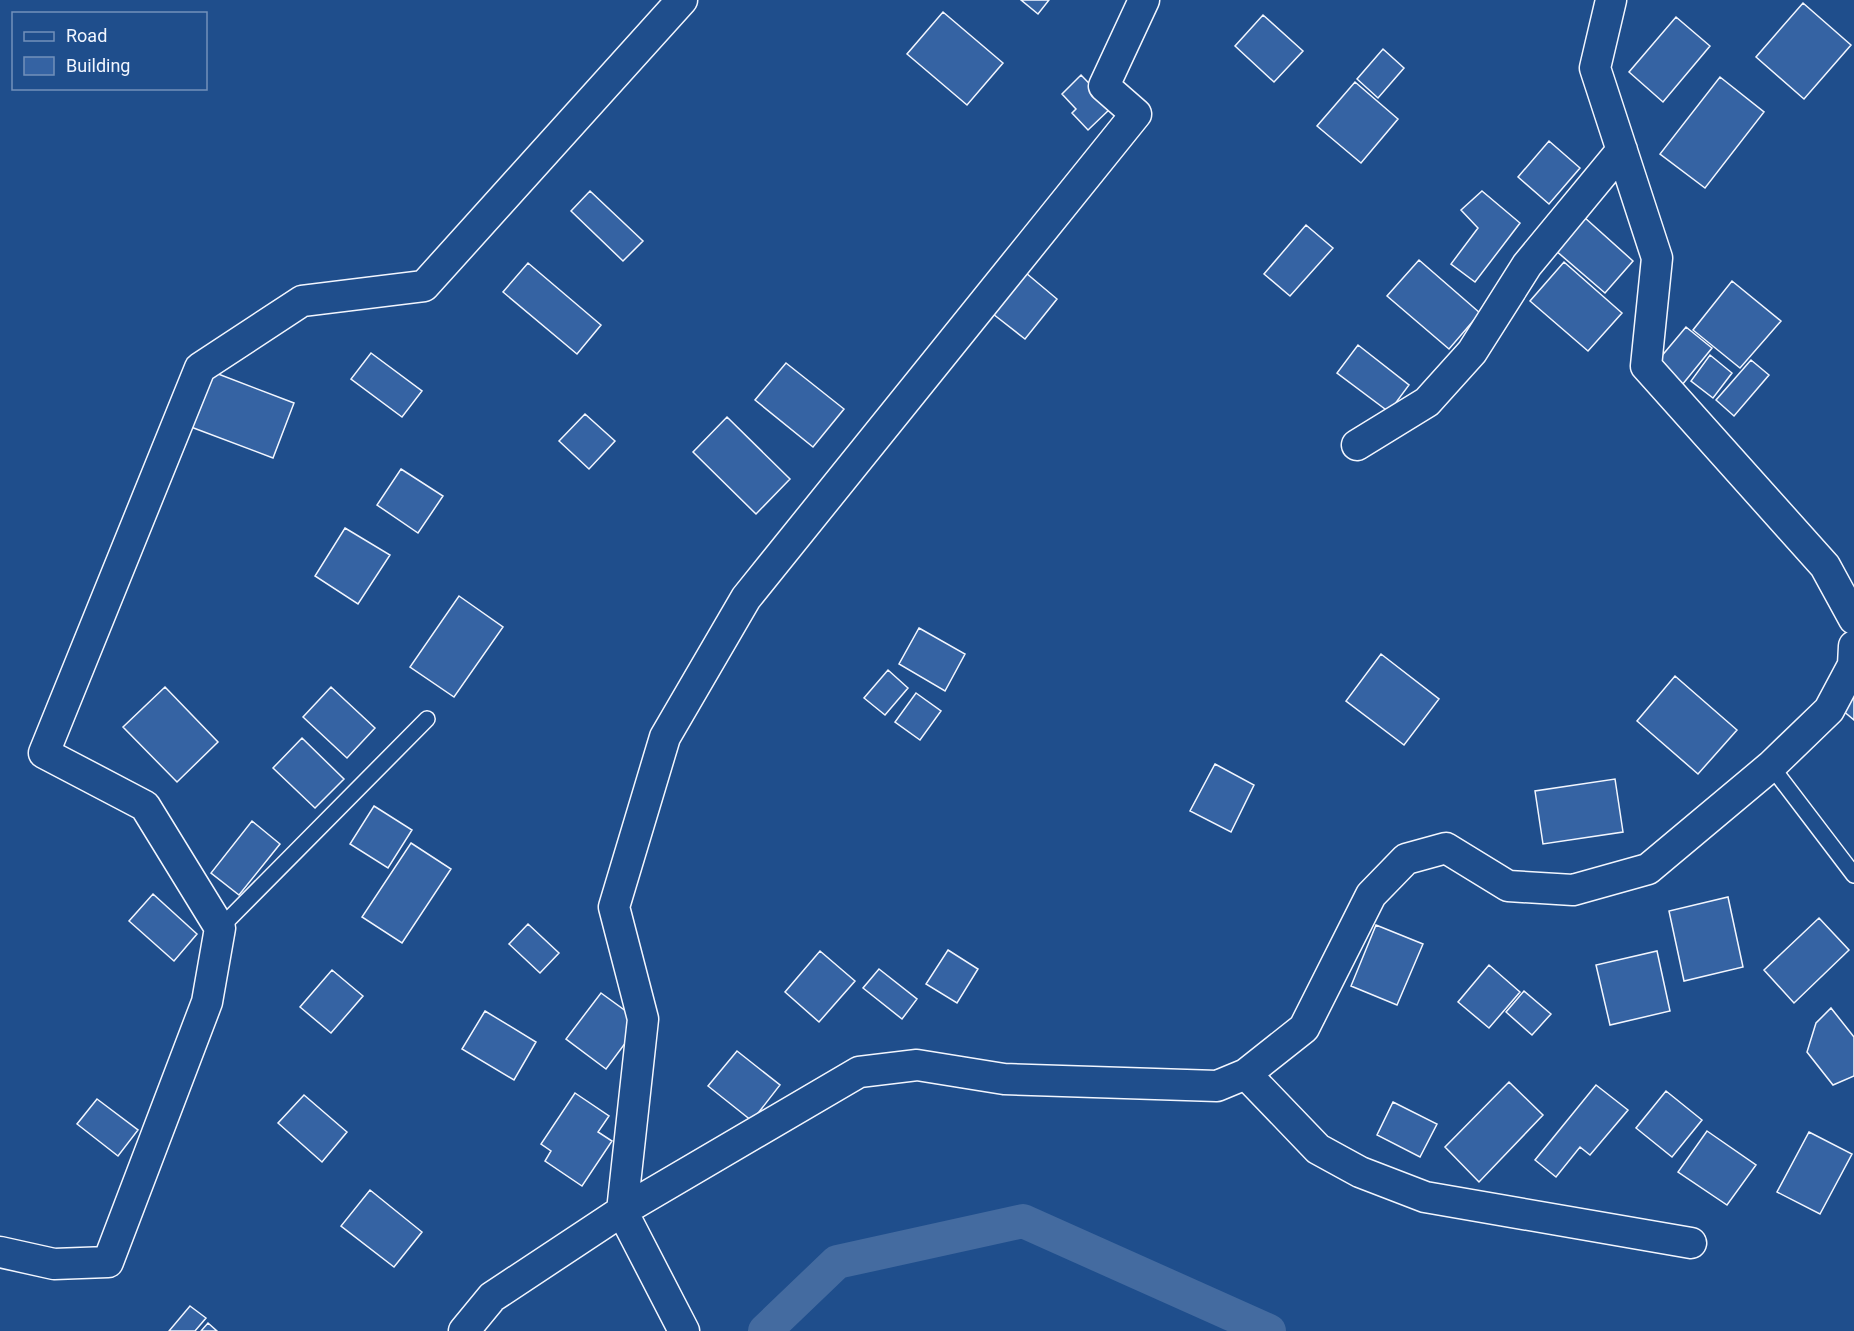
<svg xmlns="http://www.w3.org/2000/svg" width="1854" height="1331" viewBox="0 0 1854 1331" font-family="Roboto,sans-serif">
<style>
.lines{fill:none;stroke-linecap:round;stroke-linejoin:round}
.canal{stroke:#446ba0;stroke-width:34}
.building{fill:#3563a3;stroke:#f2f6ff;stroke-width:1.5}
.service-casing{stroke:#f2f6ff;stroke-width:18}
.minor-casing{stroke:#f2f6ff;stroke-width:33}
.service{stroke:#1f4e8c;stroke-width:15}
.minor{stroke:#1f4e8c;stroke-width:30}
</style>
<rect width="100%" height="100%" fill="#1f4e8c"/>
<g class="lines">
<!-- canal -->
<path class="canal" d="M 765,1331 L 837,1262 L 1023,1221 L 1269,1331"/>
</g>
<!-- building -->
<path class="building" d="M 1021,0 L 1049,0 L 1038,14 Z
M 1803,3 L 1851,45 L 1804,99 L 1756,57 Z
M 943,12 L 1003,63 L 967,105 L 907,54 Z
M 1263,15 L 1303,51 L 1274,82 L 1235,46 Z
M 1676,17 L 1710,46 L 1663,102 L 1629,72 Z
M 1383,49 L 1404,68 L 1378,98 L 1357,79 Z
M 1081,75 L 1112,107 L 1088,130 L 1072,113 L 1076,109 L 1062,94 Z
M 1720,77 L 1764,112 L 1705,188 L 1660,154 Z
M 1355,82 L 1398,119 L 1361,163 L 1317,126 Z
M 1549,141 L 1580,168 L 1549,204 L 1518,177 Z
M 590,191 L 643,241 L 623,261 L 571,211 Z
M 1482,191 L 1520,223 L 1475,282 L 1451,264 L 1478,228 L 1461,210 Z
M 1584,217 L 1633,261 L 1605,293 L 1555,250 Z
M 1306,225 L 1333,248 L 1290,296 L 1264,274 Z
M 1419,260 L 1480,313 L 1449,349 L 1387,296 Z
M 1564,262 L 1622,313 L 1588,351 L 1530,301 Z
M 528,263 L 601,325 L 577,354 L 503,292 Z
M 1026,273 L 1057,299 L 1025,339 L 993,314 Z
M 1732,281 L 1781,321 L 1740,368 L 1693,330 Z
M 1686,327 L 1712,348 L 1682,385 L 1655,364 Z
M 1358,345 L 1409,385 L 1389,412 L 1337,373 Z
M 371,353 L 422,391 L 402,417 L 351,379 Z
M 1710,355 L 1732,373 L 1713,398 L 1691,381 Z
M 1751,360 L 1769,375 L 1734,416 L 1716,400 Z
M 786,363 L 844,409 L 813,447 L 755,400 Z
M 213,372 L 294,403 L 273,458 L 191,427 Z
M 585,414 L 615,441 L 589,469 L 559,441 Z
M 727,417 L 790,479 L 756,514 L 693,452 Z
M 401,469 L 443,496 L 418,533 L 377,505 Z
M 345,528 L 390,555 L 358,604 L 315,576 Z
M 459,596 L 503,627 L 454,697 L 410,667 Z
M 919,628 L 965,654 L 945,691 L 899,664 Z
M 1381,654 L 1439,699 L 1404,745 L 1346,701 Z
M 888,670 L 908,688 L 885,715 L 864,698 Z
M 1675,676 L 1737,730 L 1698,774 L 1637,721 Z
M 165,687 L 218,742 L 177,782 L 123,727 Z
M 331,687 L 375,728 L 347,758 L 303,717 Z
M 916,693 L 941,711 L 920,740 L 895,722 Z
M 1854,696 L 1854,720 L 1842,710 Z
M 302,738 L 344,779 L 315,808 L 273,768 Z
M 1215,764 L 1254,785 L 1231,832 L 1190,811 Z
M 1615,779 L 1623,832 L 1543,844 L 1535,791 Z
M 374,806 L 412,830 L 388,868 L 350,844 Z
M 252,821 L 280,844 L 239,895 L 211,873 Z
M 411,843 L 451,869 L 402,943 L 362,917 Z
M 153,894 L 197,934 L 174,961 L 129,921 Z
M 1728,897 L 1743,967 L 1684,981 L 1669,911 Z
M 1819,918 L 1849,950 L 1794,1003 L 1764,970 Z
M 528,924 L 559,953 L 540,973 L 509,944 Z
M 1376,925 L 1423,944 L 1397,1005 L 1351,986 Z
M 948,950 L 978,969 L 957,1003 L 926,984 Z
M 820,951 L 855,981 L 819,1022 L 785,992 Z
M 1657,951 L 1670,1011 L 1610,1025 L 1596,965 Z
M 1489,965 L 1520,992 L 1489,1028 L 1458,1002 Z
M 879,969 L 917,999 L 902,1019 L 863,988 Z
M 332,970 L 363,996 L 331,1033 L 300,1007 Z
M 1524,991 L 1551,1014 L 1532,1035 L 1506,1012 Z
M 601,993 L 641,1022 L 606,1069 L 566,1039 Z
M 1831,1008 L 1854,1037 L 1854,1076 L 1833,1085 L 1807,1052 L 1816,1023 Z
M 485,1011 L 536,1042 L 514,1080 L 462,1049 Z
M 737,1051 L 780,1085 L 752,1121 L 708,1086 Z
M 1509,1082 L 1543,1115 L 1479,1182 L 1445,1147 Z
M 1596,1085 L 1628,1110 L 1590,1155 L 1580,1147 L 1556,1177 L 1535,1160 Z
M 1666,1091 L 1702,1120 L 1672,1157 L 1636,1128 Z
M 575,1093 L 609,1116 L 598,1132 L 612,1141 L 582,1186 L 545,1161 L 551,1151 L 541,1144 Z
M 304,1095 L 347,1132 L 322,1162 L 278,1123 Z
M 97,1099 L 138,1130 L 118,1156 L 77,1124 Z
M 1393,1102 L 1437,1124 L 1420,1157 L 1377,1135 Z
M 1707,1131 L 1756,1165 L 1727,1205 L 1678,1172 Z
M 1809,1132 L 1852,1154 L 1820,1214 L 1777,1192 Z
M 370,1190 L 422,1232 L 394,1267 L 341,1226 Z
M 190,1306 L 206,1318 L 195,1331 L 169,1331 Z
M 208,1323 L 217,1331 L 201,1331 Z"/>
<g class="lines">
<defs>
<path id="service" d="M 1771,766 L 1854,875
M 220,928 L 427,719"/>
<path id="minor" d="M 1611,0 L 1595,68 L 1657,258 L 1646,366 L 1825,566 L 1854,619
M 1357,445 L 1427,402 L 1472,352 L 1527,265 L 1622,150
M 1246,1074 L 1318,1149 L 1360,1172 L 1425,1197 L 1691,1243
M 0,1252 L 54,1264 L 108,1262 L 207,1002 L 220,928 L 145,806 L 44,753 L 200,368 L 302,301 L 424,286 L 682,0
M 464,1331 L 492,1297 L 622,1211 L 859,1072 L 917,1065 L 1004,1079 L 1217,1086 L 1246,1074 L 1304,1028 L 1371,895 L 1406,859 L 1446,848 L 1508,886 L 1573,890 L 1648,869 L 1771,766 L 1829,710 L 1853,665 L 1854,646
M 684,1331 L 622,1211 L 643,1019 L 614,907 L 665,737 L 746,598 L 1136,114 L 1104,86 L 1144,0"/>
</defs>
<!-- service casing -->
<use href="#service" class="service-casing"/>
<!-- minor casing -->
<use href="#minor" class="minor-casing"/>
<!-- service -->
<use href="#service" class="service"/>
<!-- minor -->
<use href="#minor" class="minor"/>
</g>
<!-- legend -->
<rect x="12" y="12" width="195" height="78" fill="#1f4e8c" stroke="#7391ba" stroke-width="1.5"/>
<rect x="24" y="32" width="30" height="9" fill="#1f4e8c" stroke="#7391ba" stroke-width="1.5"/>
<text x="66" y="42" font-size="18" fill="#f2f6ff">Road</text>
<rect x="24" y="57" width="30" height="18" fill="#3563a3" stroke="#7391ba" stroke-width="1.5"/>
<text x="66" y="72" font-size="18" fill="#f2f6ff">Building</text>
</svg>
